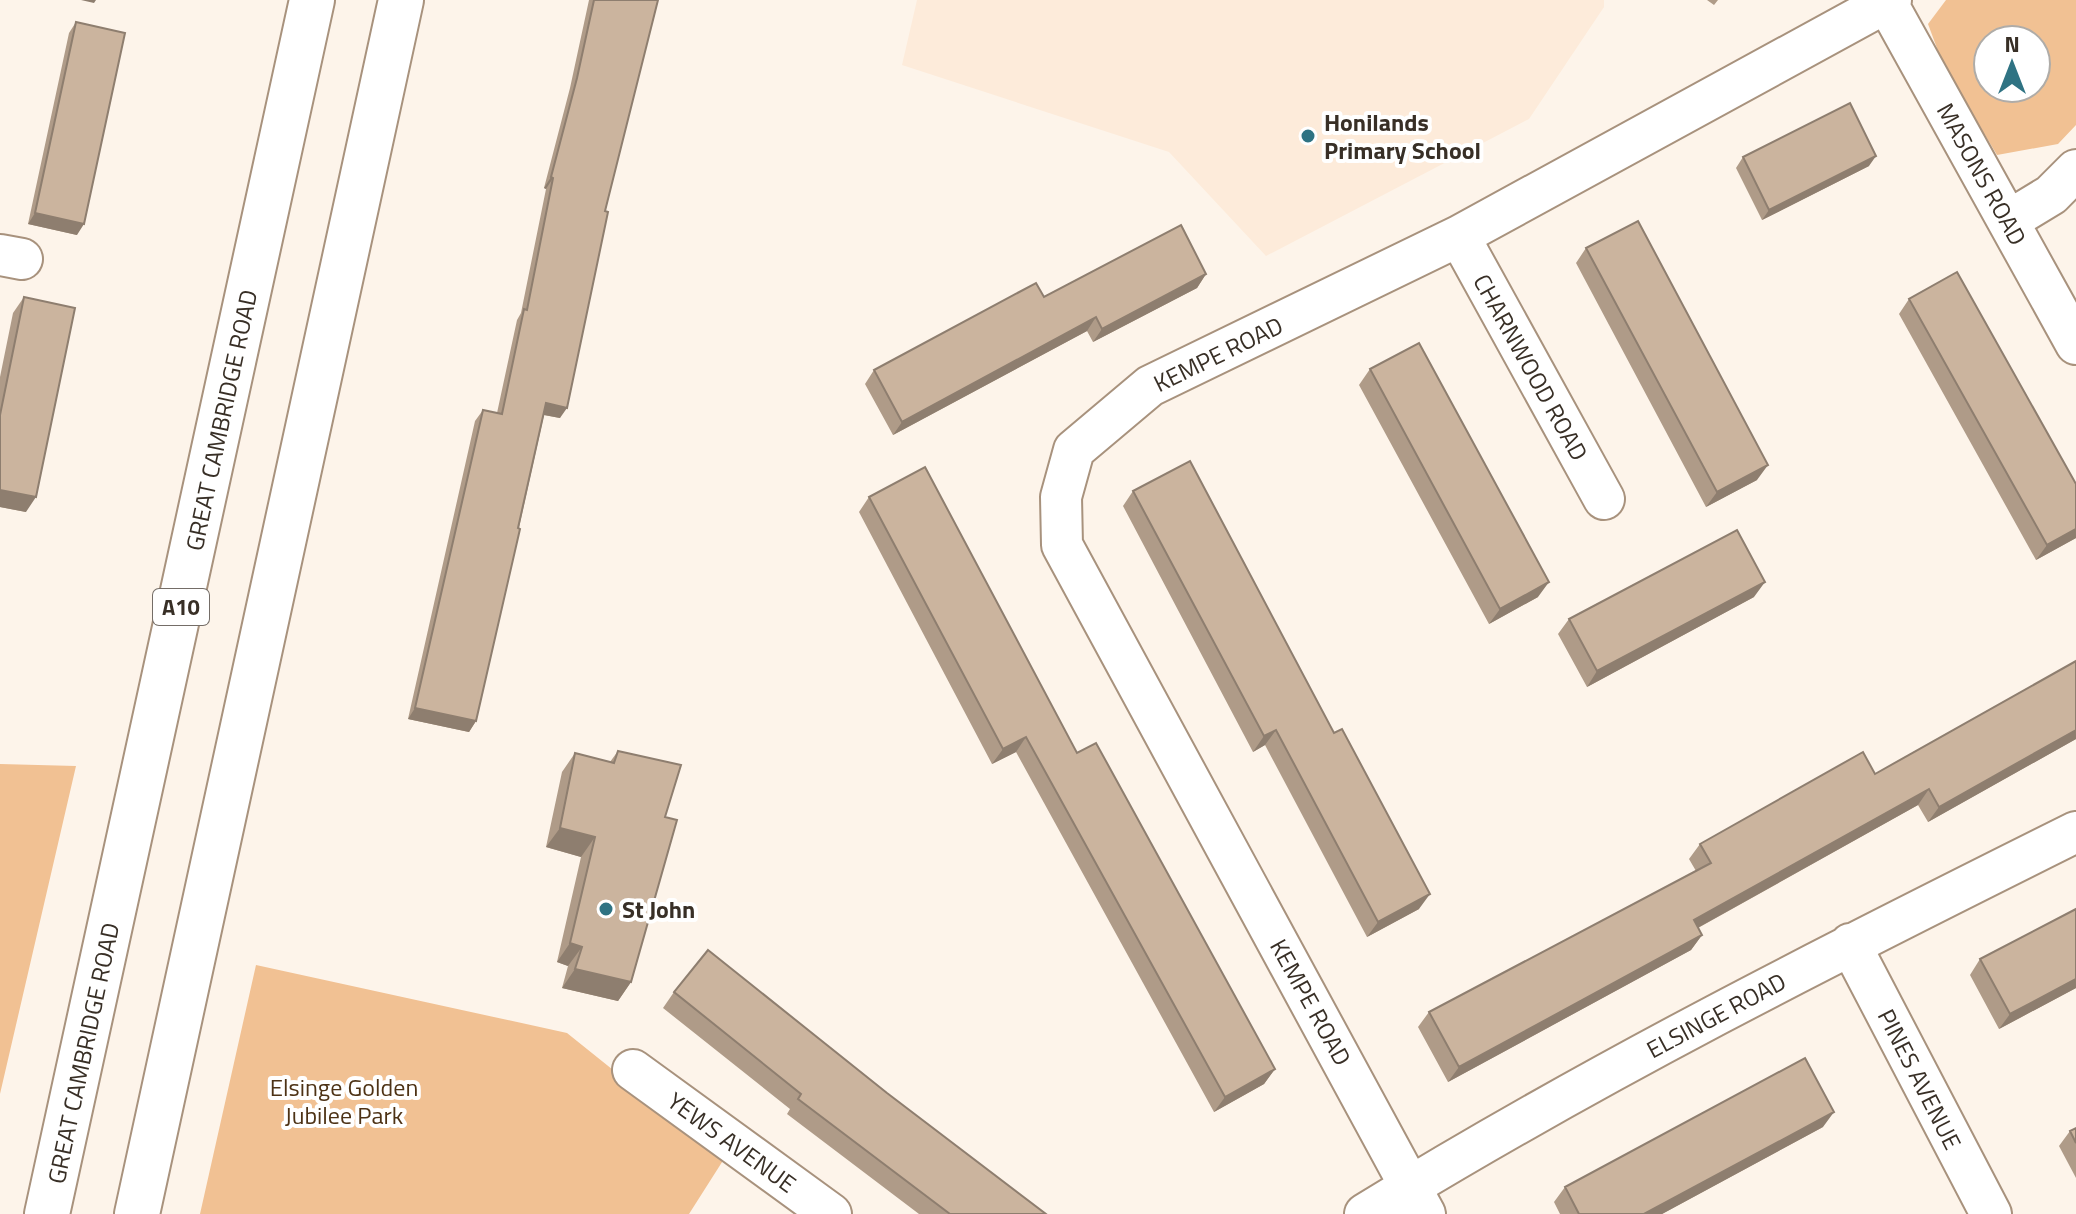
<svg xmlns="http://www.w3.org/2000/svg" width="2076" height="1214" viewBox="0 0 2076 1214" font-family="'Titillium Web',sans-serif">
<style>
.built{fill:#fdebda}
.green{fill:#f1c193;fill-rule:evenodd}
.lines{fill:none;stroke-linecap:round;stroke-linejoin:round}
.minor-casing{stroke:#a8927d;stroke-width:44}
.trunk-casing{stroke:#a8927d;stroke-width:48}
.minor{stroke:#fff;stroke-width:40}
.trunk{stroke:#fff;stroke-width:44}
.wall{fill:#af9b88}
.shaded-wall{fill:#8e7e6f}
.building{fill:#cbb49e;stroke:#8e7e6f;stroke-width:2}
.poi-dot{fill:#2f7383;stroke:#fff;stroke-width:3}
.labels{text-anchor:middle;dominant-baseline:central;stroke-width:8;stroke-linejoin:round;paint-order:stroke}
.shield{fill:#fff;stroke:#746d67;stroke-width:2}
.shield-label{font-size:22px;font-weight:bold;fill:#382f26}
.poi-label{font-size:24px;font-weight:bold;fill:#382f26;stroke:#fff;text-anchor:start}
.street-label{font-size:24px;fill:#382f26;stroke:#fff}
.park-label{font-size:24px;fill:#4d3215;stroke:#fff}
</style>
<rect width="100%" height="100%" fill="#fdf4ea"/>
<!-- built -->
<path class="built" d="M 917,0 L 1604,0 L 1604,7 L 1529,119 L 1266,256 L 1169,152 L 902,65 Z"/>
<!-- green -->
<path class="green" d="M 1946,0 L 2076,0 L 2076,125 L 2058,144 L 1997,155 L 1944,67 L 1928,24 ZM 1988,40 L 2036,40 L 2036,88 L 1988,88 Z
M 0,764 L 76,766 L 0,1094 Z
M 256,965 L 567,1033 L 724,1159 L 689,1214 L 200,1214 Z"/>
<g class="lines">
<defs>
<path id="minor" d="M 1887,3 L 2076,344
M 2008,221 L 2051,195 L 2076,170
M 1459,236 L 1604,499
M 0,255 L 22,259
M 1850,944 L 1991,1214
M 633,1070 L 831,1214
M 1365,1214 C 1594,1073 1835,952 2076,832
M 1425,1214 L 1062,545 L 1061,497 L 1074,450 L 1150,386 L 1459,236 L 1891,0"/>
<path id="trunk" d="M 47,1214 L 312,0
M 137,1214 L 401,0"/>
</defs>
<!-- minor casing -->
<use href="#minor" class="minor-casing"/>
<!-- trunk casing -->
<use href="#trunk" class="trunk-casing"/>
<!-- minor -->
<use href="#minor" class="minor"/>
<!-- trunk -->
<use href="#trunk" class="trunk"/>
</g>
<!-- wall -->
<path class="wall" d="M 589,0 L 658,0 L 605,211 L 560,418 L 544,415 L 476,721 L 469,732 L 408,719 L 475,421 L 483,410 L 497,413 L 517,320 L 521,313 L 546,189 L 544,188 L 570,88 Z
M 1707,0 L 1718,0 L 1714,5 Z
M 76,22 L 77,235 L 28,224 L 69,33 Z
M 1743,157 L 1869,166 L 1762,220 L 1736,168 Z
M 1586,248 L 1757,480 L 1706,507 L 1576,263 Z
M 1206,274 L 1197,288 L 1093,342 L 1087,331 L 893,435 L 865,384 L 874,370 L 1044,297 Z
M 24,297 L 26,512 L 0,507 L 0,377 L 13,313 Z
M 1909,299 L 2076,484 L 2076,538 L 2036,560 L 1899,314 Z
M 1370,369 L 1538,597 L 1489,624 L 1359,385 Z
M 1133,491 L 1334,733 L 1419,909 L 1367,937 L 1265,745 L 1253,752 L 1123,506 Z
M 869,497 L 1077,753 L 1275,1069 L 1264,1084 L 1214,1112 L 1016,752 L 992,764 L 859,512 Z
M 1754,597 L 1587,687 L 1558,634 L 1569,619 Z
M 2076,661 L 2076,739 L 1928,822 L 1918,805 L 1698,928 L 1702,935 L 1691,950 L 1448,1082 L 1418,1027 L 1429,1012 L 1696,871 L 1689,859 L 1700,844 L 1875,774 Z
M 618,751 L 665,817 L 631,982 L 618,1001 L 562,988 L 568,966 L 557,962 L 581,857 L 546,847 L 562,772 L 575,753 L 610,762 Z
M 1980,959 L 2076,988 L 1999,1029 L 1970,975 Z
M 674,992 L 887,1093 L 1046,1214 L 919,1214 L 787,1114 L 790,1109 L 663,1008 Z
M 1823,1127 L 1662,1214 L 1560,1214 L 1554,1202 L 1565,1187 Z
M 2076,1128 L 2076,1178 L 2059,1146 L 2070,1131 Z"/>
<!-- shaded-wall -->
<path class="shaded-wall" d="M 81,0 L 96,0 L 94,3 Z
M 1876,156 L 1869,166 L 1762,220 L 1769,210 Z
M 551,177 L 553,178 L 546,189 L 544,188 Z
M 35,213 L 84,224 L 77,235 L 28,224 Z
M 1206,274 L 1197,288 L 1093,342 L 1102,329 Z
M 1096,317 L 1087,331 L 893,435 L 902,422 Z
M 546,403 L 567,408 L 560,418 L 539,414 Z
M 1768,465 L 1757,480 L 1706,507 L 1717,492 Z
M 0,490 L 36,497 L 26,512 L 0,507 Z
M 2076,529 L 2076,538 L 2036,560 L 2047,545 Z
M 1549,582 L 1538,597 L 1489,624 L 1500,609 Z
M 1765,582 L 1754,597 L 1587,687 L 1597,671 Z
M 415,708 L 476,721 L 469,732 L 408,719 Z
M 1276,730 L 1265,745 L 1253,752 L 1264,736 Z
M 2076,730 L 2076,739 L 1928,822 L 1939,807 Z
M 1026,737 L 1016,752 L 992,764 L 1003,749 Z
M 1929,789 L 1918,805 L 1683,936 L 1694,920 Z
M 560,828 L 595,837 L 581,857 L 546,847 Z
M 1430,894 L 1419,909 L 1367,937 L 1378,922 Z
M 1702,935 L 1691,950 L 1448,1082 L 1459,1067 Z
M 570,943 L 582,947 L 568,966 L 557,962 Z
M 575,969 L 631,982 L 618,1001 L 562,988 Z
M 2076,979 L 2076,988 L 1999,1029 L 2010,1014 Z
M 1275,1069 L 1264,1084 L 1214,1112 L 1225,1097 Z
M 1834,1112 L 1823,1127 L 1662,1214 L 1644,1214 Z"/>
<!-- building -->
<path class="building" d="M 594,0 L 658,0 L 605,211 L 608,212 L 567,408 L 546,403 L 518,528 L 520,529 L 476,721 L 415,708 L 483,410 L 502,414 L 524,309 L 527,310 L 553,178 L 551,177 L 577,78 Z
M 76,22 L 125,33 L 84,224 L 35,213 Z
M 1850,103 L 1876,156 L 1769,210 L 1743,157 Z
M 1638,221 L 1768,465 L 1717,492 L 1586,248 Z
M 1181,225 L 1206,274 L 1102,329 L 1096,317 L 902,422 L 874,370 L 1036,283 L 1044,297 Z
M 1957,272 L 2076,484 L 2076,529 L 2047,545 L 1909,299 Z
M 24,297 L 75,308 L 36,497 L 0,490 L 0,415 Z
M 1419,343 L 1549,582 L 1500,609 L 1370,369 Z
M 1190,461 L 1334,733 L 1342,729 L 1430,894 L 1378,922 L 1276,730 L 1264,736 L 1133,491 Z
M 925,467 L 1077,753 L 1096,743 L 1275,1069 L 1225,1097 L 1026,737 L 1003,749 L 869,497 Z
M 1737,530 L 1765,582 L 1597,671 L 1569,619 Z
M 2076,661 L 2076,730 L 1939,807 L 1929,789 L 1694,920 L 1702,935 L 1459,1067 L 1429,1012 L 1711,863 L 1700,844 L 1863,752 L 1875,774 Z
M 618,751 L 681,765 L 665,817 L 677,820 L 631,982 L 575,969 L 582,947 L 570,943 L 595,837 L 560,828 L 575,753 L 614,763 Z
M 2076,909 L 2076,979 L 2010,1014 L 1980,959 Z
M 708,950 L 887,1093 L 1046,1214 L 950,1214 L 798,1099 L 801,1094 L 674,992 Z
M 1805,1058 L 1834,1112 L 1644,1214 L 1579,1214 L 1565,1187 Z
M 2076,1128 L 2076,1143 L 2070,1131 Z"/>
<!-- markers -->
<g class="poi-dot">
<circle cx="1308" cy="136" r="8"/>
<circle cx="606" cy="909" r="8"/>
</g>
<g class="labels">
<!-- shield labels -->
<rect class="shield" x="153" y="589" width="56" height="36" rx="6"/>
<g class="shield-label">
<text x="181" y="607">A10</text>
</g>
<!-- poi labels -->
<g class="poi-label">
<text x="1324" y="122">Honilands<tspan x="1324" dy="28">Primary School</tspan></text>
<text x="622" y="909">St John</text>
</g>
<!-- street labels -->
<g class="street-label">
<text transform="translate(1982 174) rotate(61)">MASONS ROAD</text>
<text transform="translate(1218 354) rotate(-26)">KEMPE ROAD</text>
<text transform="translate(1531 367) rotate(61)">CHARNWOOD ROAD</text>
<text transform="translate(221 420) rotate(-78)">GREAT CAMBRIDGE ROAD</text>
<text transform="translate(1311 1002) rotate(61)">KEMPE ROAD</text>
<text transform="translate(1716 1015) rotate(-28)">ELSINGE ROAD</text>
<text transform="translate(83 1053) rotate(-78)">GREAT CAMBRIDGE ROAD</text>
<text transform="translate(1920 1079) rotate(63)">PINES AVENUE</text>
<text transform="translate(732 1142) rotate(36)">YEWS AVENUE</text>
</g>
<!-- park labels -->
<g class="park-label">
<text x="344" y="1087">Elsinge Golden<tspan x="344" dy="28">Jubilee Park</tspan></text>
</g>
</g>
<!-- north arrow -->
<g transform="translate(2012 64)"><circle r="38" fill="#ffffff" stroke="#afaca8" stroke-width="2"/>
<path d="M0-6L14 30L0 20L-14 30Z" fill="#2f7383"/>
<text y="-12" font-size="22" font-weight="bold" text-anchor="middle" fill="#382f26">N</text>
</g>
</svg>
